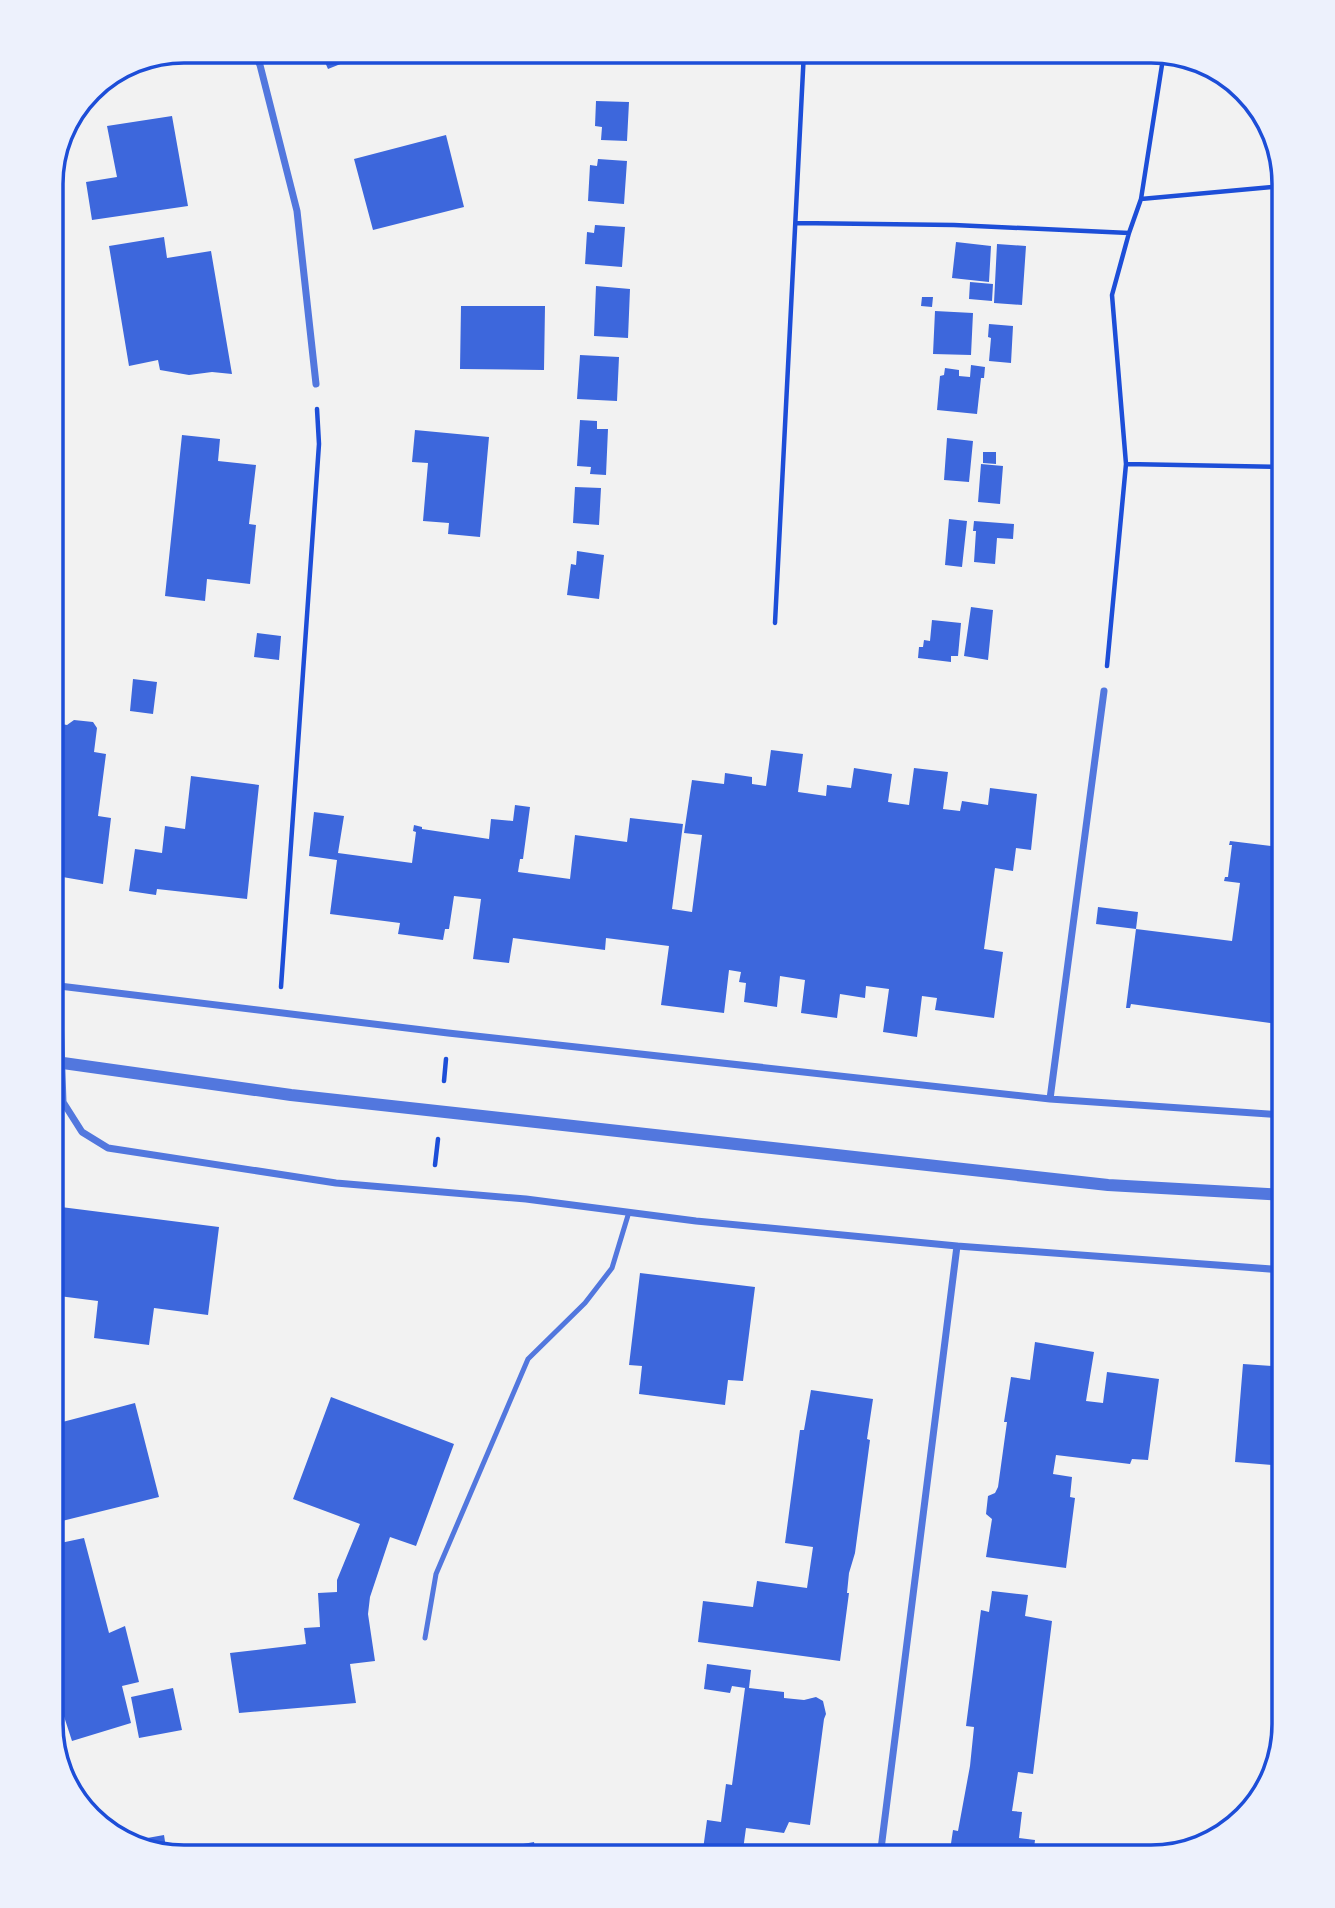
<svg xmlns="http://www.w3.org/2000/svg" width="1335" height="1908" viewBox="0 0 1335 1908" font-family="'Roboto Condensed',sans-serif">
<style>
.building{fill:#3d67dc}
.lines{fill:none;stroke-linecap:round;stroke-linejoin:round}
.path{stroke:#1d4ed8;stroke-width:4.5}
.service{stroke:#5277de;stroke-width:5}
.minor{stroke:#5277de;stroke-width:7}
.tertiary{stroke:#5277de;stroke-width:12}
.rim{fill:none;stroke:#1d4ed8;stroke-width:3.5}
</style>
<rect width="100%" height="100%" fill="#f2f2f2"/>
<!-- building -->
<path class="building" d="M 320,51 L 373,51 L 328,69 Z
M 596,101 L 629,102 L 627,141 L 601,140 L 602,127 L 595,126 Z
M 172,116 L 188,206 L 92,220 L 86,182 L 117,177 L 107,126 Z
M 446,135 L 464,207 L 373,230 L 354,159 Z
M 598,159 L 627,161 L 624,204 L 588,201 L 590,165 L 597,166 Z
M 595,225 L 625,227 L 622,267 L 585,264 L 587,232 L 594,233 Z
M 164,237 L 167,258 L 211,251 L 232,374 L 212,372 L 189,375 L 160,370 L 158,360 L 129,366 L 109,246 Z
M 956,242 L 991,246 L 989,282 L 952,278 Z
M 997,244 L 1026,246 L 1022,305 L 994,303 Z
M 970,282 L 993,284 L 992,301 L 969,299 Z
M 596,286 L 630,289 L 628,338 L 594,336 Z
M 922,297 L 933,297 L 932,307 L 921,306 Z
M 461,306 L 545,306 L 544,370 L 460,369 Z
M 935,311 L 973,313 L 971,355 L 933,354 Z
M 989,324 L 1013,326 L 1011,363 L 989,361 L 991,338 L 988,337 Z
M 580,355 L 619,357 L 617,401 L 577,399 Z
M 971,365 L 985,367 L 984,378 L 981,378 L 977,414 L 937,410 L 940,376 L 944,375 L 945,368 L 959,370 L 959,376 L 970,377 Z
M 580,420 L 597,421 L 597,429 L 608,429 L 606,475 L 590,474 L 591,467 L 577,466 Z
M 415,430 L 489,437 L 480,537 L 448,534 L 449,523 L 423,521 L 428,463 L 412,462 Z
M 182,435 L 220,439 L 218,461 L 256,465 L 249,524 L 256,525 L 250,584 L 207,579 L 205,601 L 165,596 Z
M 947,438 L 973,441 L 969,482 L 944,480 Z
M 983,452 L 996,452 L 996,464 L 983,463 Z
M 981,464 L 1003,466 L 1000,504 L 978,502 Z
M 575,487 L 601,488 L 599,525 L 573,523 Z
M 949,519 L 967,521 L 962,567 L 945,565 Z
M 974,521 L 1014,524 L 1013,539 L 997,538 L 995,564 L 974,562 L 976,531 L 973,531 Z
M 577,551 L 604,555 L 599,599 L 567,595 L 571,564 L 576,565 Z
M 971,607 L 993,610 L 988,660 L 964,656 Z
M 932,620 L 961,623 L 958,656 L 951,656 L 951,662 L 918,658 L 919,647 L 923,647 L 924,640 L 930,641 Z
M 257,633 L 281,636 L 279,660 L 254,657 Z
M 133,679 L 157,682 L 153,714 L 130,711 Z
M 74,720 L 93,722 L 97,728 L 94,752 L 106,754 L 98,816 L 111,818 L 103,884 L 51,875 L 51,722 L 67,725 Z
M 771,750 L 803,754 L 798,792 L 826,796 L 827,785 L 851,788 L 854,768 L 892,774 L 888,802 L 909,805 L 914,768 L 948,772 L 943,809 L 960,811 L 962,801 L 988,805 L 990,788 L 1037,794 L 1031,850 L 1016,848 L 1013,871 L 995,868 L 984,949 L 1003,952 L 994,1018 L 935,1010 L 937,998 L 922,996 L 917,1037 L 883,1032 L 889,989 L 866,986 L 865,998 L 840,994 L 837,1018 L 801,1013 L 805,980 L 780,976 L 777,1007 L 744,1002 L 746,983 L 739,982 L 741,972 L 729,970 L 724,1013 L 661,1005 L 669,946 L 606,938 L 605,950 L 513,938 L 509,963 L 473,959 L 481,899 L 454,896 L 449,929 L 445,929 L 443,940 L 398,934 L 400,923 L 330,914 L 337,860 L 309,856 L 314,812 L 344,816 L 338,853 L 412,863 L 416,832 L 413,831 L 414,825 L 422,827 L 422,829 L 489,839 L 491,819 L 513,821 L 515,805 L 530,807 L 523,859 L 520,859 L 518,872 L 570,879 L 575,835 L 627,842 L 630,818 L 683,824 L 672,909 L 692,912 L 702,835 L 684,833 L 692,780 L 724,784 L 725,773 L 752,777 L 752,784 L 766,786 Z
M 191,776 L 259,785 L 247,899 L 157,889 L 156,895 L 129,891 L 135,849 L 162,853 L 165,826 L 185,829 Z
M 1230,841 L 1271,846 L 1271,843 L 1284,845 L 1284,1025 L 1131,1004 L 1130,1008 L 1126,1008 L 1136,929 L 1232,941 L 1240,883 L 1224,881 L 1225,877 L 1228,877 L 1232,845 L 1229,845 Z
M 1098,907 L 1138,912 L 1136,929 L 1096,924 Z
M 53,1206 L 219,1227 L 208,1315 L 154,1308 L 149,1345 L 94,1338 L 98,1301 L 51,1295 L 51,1225 Z
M 640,1273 L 755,1287 L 743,1381 L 728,1380 L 725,1405 L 639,1394 L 642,1366 L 629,1365 Z
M 1035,1342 L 1094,1352 L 1086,1401 L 1103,1403 L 1107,1372 L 1159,1379 L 1148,1460 L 1132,1459 L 1130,1464 L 1056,1455 L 1053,1474 L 1072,1477 L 1070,1497 L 1075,1498 L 1066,1568 L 986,1557 L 992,1519 L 986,1514 L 988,1496 L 995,1493 L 998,1487 L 1007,1422 L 1004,1422 L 1011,1377 L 1030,1380 Z
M 1243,1364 L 1284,1367 L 1284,1466 L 1235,1462 Z
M 811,1390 L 873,1399 L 867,1439 L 870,1440 L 855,1553 L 849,1573 L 847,1593 L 849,1593 L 840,1661 L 698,1642 L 703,1601 L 753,1607 L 757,1581 L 807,1588 L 813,1547 L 785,1543 L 800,1430 L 804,1430 Z
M 331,1397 L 454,1444 L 416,1546 L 390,1537 L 370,1597 L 368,1614 L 375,1661 L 350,1664 L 356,1703 L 239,1713 L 230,1653 L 306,1644 L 304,1628 L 320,1627 L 318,1593 L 337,1592 L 337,1580 L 360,1524 L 293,1499 Z
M 135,1403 L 159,1497 L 62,1521 L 51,1476 L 51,1425 Z
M 84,1538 L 109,1633 L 125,1626 L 139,1682 L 122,1686 L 131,1723 L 72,1741 L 58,1698 L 51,1700 L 51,1545 Z
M 992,1591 L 1028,1595 L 1025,1616 L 1052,1621 L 1033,1774 L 1018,1772 L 1012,1811 L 1022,1812 L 1019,1838 L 1035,1840 L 1033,1857 L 949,1857 L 953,1830 L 958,1831 L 970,1766 L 974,1727 L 966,1726 L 981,1610 L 989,1612 Z
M 707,1664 L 751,1670 L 749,1688 L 784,1692 L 784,1698 L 804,1700 L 816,1697 L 823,1701 L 826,1714 L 824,1719 L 810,1825 L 789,1822 L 784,1833 L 746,1828 L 742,1857 L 702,1857 L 707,1820 L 721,1822 L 726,1784 L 732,1785 L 745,1688 L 732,1686 L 730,1693 L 704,1689 Z
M 173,1688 L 182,1730 L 139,1738 L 131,1697 Z
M 164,1835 L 167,1854 L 125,1842 Z
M 534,1842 L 537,1857 L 459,1857 L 458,1856 Z"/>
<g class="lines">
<!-- path -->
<path class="path" d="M 1141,199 L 1284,186
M 796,223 L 954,225 L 1129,233
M 1126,464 L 1284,467
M 775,623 L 804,51
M 1107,666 L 1126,464 L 1112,295 L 1129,233 L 1141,199 L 1164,52
M 281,987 L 319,444 L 317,409
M 444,1081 L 446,1059
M 435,1165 L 438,1139"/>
<!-- service -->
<path class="service" d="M 425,1638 L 436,1574 L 528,1359 L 585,1303 L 612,1268 L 629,1212"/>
<!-- minor -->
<path class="minor" d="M 254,51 L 260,65 L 297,211 L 316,384
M 51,985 L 448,1033 L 1050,1099 L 1284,1115
M 59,986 L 63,1102 L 82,1132 L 108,1148 L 336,1183 L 526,1199 L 696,1221 L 957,1246 L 1284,1270
M 1050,1099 L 1104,691
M 880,1857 L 957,1246"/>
<!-- tertiary -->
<path class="tertiary" d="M 51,1057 L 63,1063 L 291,1095 L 1108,1185 L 1284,1195"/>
</g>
<!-- crop -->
<path d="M0 0H1335V1908H0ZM184 63H1151A121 121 0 0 1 1272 184V1724A121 121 0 0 1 1151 1845H184A121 121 0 0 1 63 1724V184A121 121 0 0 1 184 63Z" fill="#edf1fc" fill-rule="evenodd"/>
<path class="rim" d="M184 63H1151A121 121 0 0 1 1272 184V1724A121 121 0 0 1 1151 1845H184A121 121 0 0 1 63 1724V184A121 121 0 0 1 184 63Z"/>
</svg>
